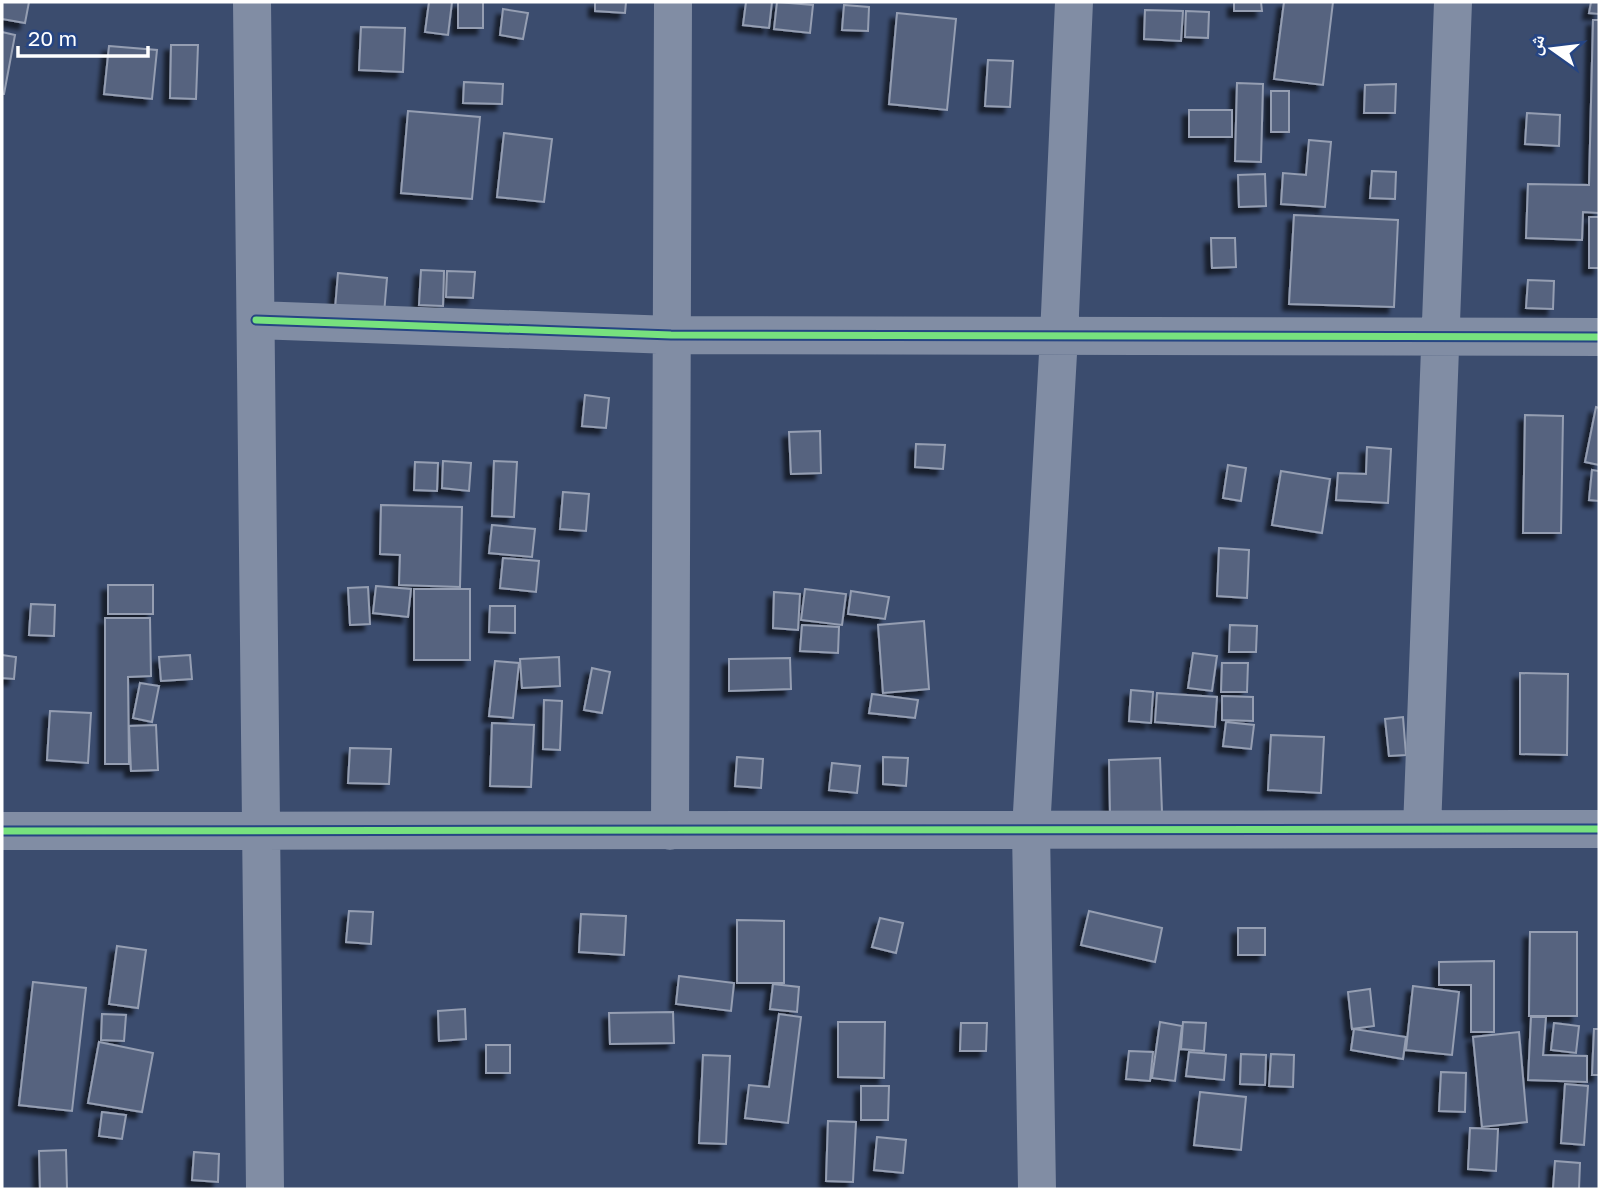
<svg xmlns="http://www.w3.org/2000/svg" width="1601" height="1191" viewBox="0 0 1601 1191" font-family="'Golos Text','Noto Naskh Arabic',sans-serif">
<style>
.building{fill:#56647f;stroke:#959eb2;stroke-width:2;filter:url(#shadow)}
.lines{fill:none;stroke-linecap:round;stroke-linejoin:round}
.street{stroke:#818da4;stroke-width:38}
.cycleway-casing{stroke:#264583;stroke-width:11}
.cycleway{stroke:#77e17e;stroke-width:7}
</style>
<defs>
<filter id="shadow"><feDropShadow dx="-6" dy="6" stdDeviation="2" flood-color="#0009"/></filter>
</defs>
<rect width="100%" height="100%" fill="#3b4c6e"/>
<!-- building -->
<path class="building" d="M 2,2 L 29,2 L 25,23 L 2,19 Z
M 429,2 L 452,2 L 448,35 L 425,32 Z
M 458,2 L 483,2 L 483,28 L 458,28 Z
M 595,2 L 626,2 L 625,13 L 595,11 Z
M 746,2 L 772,2 L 769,28 L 743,25 Z
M 777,2 L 813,5 L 810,33 L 774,29 Z
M 1234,2 L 1261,2 L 1262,11 L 1234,11 Z
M 1284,2 L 1333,2 L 1323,85 L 1274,79 Z
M 1591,2 L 1599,2 L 1599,14 L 1589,13 Z
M 844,5 L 869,7 L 868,31 L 842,30 Z
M 503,9 L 528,13 L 523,39 L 500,35 Z
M 1145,10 L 1183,11 L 1181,41 L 1144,39 Z
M 1186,11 L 1209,12 L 1208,38 L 1185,37 Z
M 897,13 L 956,19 L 947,110 L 889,104 Z
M 1593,20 L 1599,20 L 1599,213 L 1583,212 L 1582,240 L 1526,238 L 1528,184 L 1589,185 Z
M 361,27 L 405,28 L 403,72 L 359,70 Z
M 2,32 L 15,35 L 4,94 L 2,94 Z
M 171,45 L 198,45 L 196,99 L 170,98 Z
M 109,46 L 157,50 L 152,99 L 104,94 Z
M 988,60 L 1013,61 L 1010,107 L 985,106 Z
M 464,82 L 503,84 L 502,104 L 463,103 Z
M 1237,83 L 1263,84 L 1261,162 L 1235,161 Z
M 1396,84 L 1395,113 L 1364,113 L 1365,85 Z
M 1271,91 L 1289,91 L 1289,132 L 1271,132 Z
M 1189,110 L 1232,110 L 1232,137 L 1189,137 Z
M 408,111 L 480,117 L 472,199 L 401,193 Z
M 1527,113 L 1560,115 L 1559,146 L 1525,144 Z
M 504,133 L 552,139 L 544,202 L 497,197 Z
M 1309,140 L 1331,142 L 1325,207 L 1281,204 L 1283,173 L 1306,175 Z
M 1372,171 L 1396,172 L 1395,199 L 1370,198 Z
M 1265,174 L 1266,206 L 1239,207 L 1238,175 Z
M 1294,215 L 1398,220 L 1394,307 L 1289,304 Z
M 1589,217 L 1599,217 L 1599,268 L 1589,268 Z
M 1211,238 L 1235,238 L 1236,267 L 1212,268 Z
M 421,270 L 444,271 L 443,306 L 419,305 Z
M 447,271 L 475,272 L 473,298 L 446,297 Z
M 338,273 L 387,278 L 384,314 L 335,309 Z
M 1528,280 L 1554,281 L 1553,309 L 1526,308 Z
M 585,395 L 609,398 L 606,428 L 582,426 Z
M 1596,407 L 1599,408 L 1599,465 L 1585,462 Z
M 1525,415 L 1563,416 L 1561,533 L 1523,533 Z
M 820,431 L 821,473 L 791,474 L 789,432 Z
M 916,444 L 945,445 L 943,469 L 915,467 Z
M 1367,447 L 1391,449 L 1388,503 L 1336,500 L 1338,473 L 1366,474 Z
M 443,461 L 471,463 L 469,491 L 442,488 Z
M 494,461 L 517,462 L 514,517 L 492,516 Z
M 415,462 L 438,463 L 437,491 L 414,490 Z
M 1228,465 L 1246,468 L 1241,501 L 1223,498 Z
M 1592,470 L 1599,471 L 1599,501 L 1589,500 Z
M 1281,471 L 1330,479 L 1322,533 L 1272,525 Z
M 563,492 L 589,494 L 586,531 L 560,529 Z
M 381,505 L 462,507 L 460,587 L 399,585 L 400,555 L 380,554 Z
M 492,525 L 535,529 L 532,557 L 489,553 Z
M 1219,548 L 1249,550 L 1247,598 L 1217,596 Z
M 503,558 L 539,561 L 536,592 L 500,588 Z
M 108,585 L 153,585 L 153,614 L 108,614 Z
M 376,586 L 411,589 L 408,617 L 373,613 Z
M 368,587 L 370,624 L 350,625 L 348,588 Z
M 414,589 L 470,589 L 470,660 L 414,660 Z
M 805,589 L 846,594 L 842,625 L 801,620 Z
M 851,591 L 889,597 L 885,619 L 848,614 Z
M 774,592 L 800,594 L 798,630 L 773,628 Z
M 31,604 L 55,605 L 54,636 L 29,635 Z
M 490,606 L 515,606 L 515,633 L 489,632 Z
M 105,618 L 150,618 L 151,676 L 128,677 L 129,764 L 105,764 Z
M 924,621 L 929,689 L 883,693 L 878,625 Z
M 802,625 L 839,627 L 838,653 L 800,651 Z
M 1230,625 L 1257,626 L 1256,652 L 1229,652 Z
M 1193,653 L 1217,656 L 1212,691 L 1188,688 Z
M 2,655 L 16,657 L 14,679 L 2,678 Z
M 190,655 L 192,679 L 161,681 L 159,657 Z
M 559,657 L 560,686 L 522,688 L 520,659 Z
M 790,658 L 791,689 L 729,691 L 729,659 Z
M 495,661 L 519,663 L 513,718 L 489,716 Z
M 1222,663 L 1248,663 L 1247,692 L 1221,692 Z
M 592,668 L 610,672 L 602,713 L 584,710 Z
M 1520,673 L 1568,674 L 1567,755 L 1520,754 Z
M 140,683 L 159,686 L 152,722 L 133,718 Z
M 1131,690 L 1153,692 L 1151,723 L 1129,721 Z
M 1157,693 L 1217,697 L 1215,727 L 1155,722 Z
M 872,694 L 918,700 L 915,718 L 869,713 Z
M 1222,696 L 1253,697 L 1253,721 L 1222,720 Z
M 544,700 L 562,701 L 560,750 L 543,749 Z
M 50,711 L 91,713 L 88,763 L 47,760 Z
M 1403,717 L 1406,755 L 1389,756 L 1385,719 Z
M 1226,722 L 1254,725 L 1251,749 L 1223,746 Z
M 492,723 L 534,725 L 531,787 L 490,786 Z
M 156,725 L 158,770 L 131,771 L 129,726 Z
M 1271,735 L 1324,737 L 1321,793 L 1268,790 Z
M 350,748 L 391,749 L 389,784 L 348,783 Z
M 737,757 L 763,759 L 761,788 L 735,786 Z
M 883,757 L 908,758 L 906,786 L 883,784 Z
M 1160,758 L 1162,812 L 1110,813 L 1109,760 Z
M 832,763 L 860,766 L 857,793 L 829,790 Z
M 349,911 L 373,912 L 371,944 L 346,942 Z
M 1089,911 L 1162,928 L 1155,962 L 1081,945 Z
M 581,914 L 626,916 L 624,955 L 579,952 Z
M 880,918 L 903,923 L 896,953 L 872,947 Z
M 737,920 L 784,921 L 784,983 L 737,983 Z
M 1238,928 L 1265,928 L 1265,955 L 1238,955 Z
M 1530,932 L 1577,932 L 1577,1016 L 1529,1016 Z
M 117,946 L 146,950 L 138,1008 L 109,1004 Z
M 1494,961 L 1494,1032 L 1471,1032 L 1471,985 L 1439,985 L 1439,962 Z
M 679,976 L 734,983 L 731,1011 L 676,1004 Z
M 33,982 L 86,988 L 72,1111 L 19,1105 Z
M 773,984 L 799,987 L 797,1012 L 770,1009 Z
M 1413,986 L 1459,992 L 1452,1055 L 1406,1050 Z
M 1370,989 L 1374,1026 L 1352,1029 L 1348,992 Z
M 465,1009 L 466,1039 L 439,1041 L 438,1011 Z
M 673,1012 L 674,1043 L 610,1044 L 609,1013 Z
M 102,1014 L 126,1015 L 124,1041 L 101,1040 Z
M 779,1014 L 801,1017 L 788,1123 L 745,1118 L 749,1085 L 769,1087 Z
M 1531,1017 L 1546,1017 L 1543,1055 L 1587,1056 L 1587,1082 L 1528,1080 Z
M 838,1022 L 885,1022 L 884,1078 L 838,1077 Z
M 1160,1022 L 1182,1026 L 1175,1081 L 1152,1078 Z
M 1183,1022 L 1206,1023 L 1204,1051 L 1181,1049 Z
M 961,1023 L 987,1023 L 986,1051 L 960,1051 Z
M 1554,1023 L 1579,1026 L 1576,1053 L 1551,1050 Z
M 1354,1029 L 1406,1037 L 1403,1059 L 1351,1050 Z
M 1594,1029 L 1599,1029 L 1599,1075 L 1592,1075 Z
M 1519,1032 L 1527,1122 L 1482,1127 L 1473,1037 Z
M 99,1042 L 153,1053 L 142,1112 L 88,1103 Z
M 486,1045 L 510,1045 L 510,1073 L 486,1073 Z
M 1129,1051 L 1153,1052 L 1150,1081 L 1126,1079 Z
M 1189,1052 L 1226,1055 L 1224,1080 L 1186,1076 Z
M 1241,1054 L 1266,1055 L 1265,1085 L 1240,1084 Z
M 1271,1054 L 1294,1055 L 1293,1087 L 1269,1086 Z
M 703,1055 L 730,1056 L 726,1144 L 699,1143 Z
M 1441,1072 L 1466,1073 L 1465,1112 L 1439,1111 Z
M 1565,1084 L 1588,1086 L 1584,1145 L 1561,1143 Z
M 861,1086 L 889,1086 L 888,1120 L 861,1120 Z
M 1200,1092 L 1246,1097 L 1241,1150 L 1194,1145 Z
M 102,1112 L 126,1115 L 122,1139 L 99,1136 Z
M 828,1121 L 856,1122 L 853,1182 L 826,1181 Z
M 1470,1128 L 1498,1129 L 1496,1171 L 1468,1169 Z
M 877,1137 L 906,1140 L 903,1173 L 874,1170 Z
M 66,1150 L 67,1189 L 40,1189 L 39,1151 Z
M 194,1152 L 219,1154 L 218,1182 L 192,1180 Z
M 1555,1161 L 1580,1163 L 1579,1189 L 1553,1189 Z"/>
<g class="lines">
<!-- street -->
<path class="street" d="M 252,2 L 265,1189
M 256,320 L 671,335 L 1599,337
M 1422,829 L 1453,2
M 2,831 L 1599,829
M 670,831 L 673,2
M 1037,1189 L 1031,830 L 1059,336 L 1074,2"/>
<defs>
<path id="cycleway" d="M 256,320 L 671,335 L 1599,337
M 2,831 L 1599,829"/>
</defs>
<!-- cycleway casing -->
<use href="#cycleway" class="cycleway-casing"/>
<!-- cycleway -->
<use href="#cycleway" class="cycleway"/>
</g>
<!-- border -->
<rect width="1601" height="1191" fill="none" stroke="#ffffff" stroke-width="7"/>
<!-- north arrow -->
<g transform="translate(1552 49) rotate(284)" stroke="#264583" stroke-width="5" paint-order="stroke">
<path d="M0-5L12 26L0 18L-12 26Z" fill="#ffffff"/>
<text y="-10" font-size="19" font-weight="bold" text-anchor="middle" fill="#ffffff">ش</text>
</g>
<!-- scale -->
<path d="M18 46v10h130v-10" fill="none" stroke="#ffffff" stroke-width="3.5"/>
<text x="28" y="46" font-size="21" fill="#ffffff" stroke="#264583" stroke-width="5" paint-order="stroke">20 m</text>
</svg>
